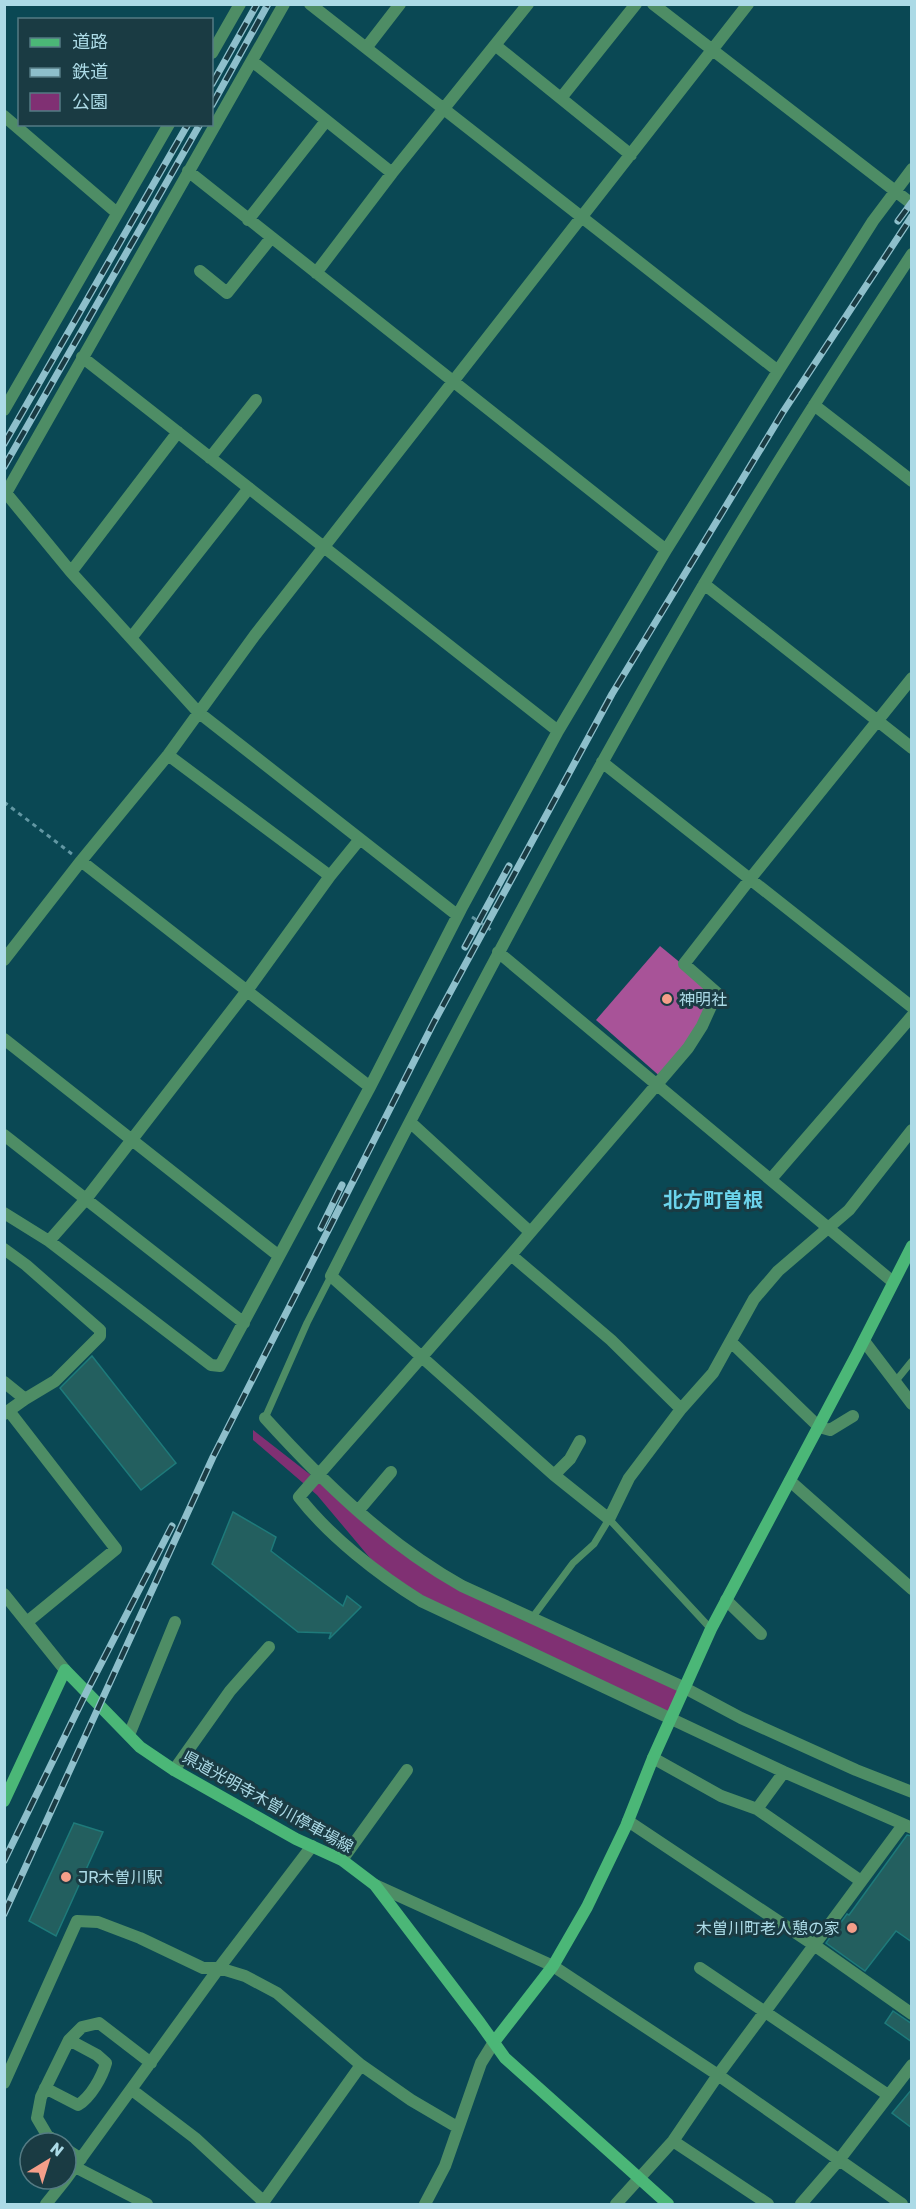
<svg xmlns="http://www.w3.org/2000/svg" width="916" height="2209" viewBox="0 0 916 2209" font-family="Rubik,'Noto Sans JP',sans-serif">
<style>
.green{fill:#803073}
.forest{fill:#a85398}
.building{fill:#235f5f;stroke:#1e7a7a;stroke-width:1.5}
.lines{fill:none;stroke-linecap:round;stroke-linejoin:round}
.path{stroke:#6297a3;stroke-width:3;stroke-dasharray:4.5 4.5;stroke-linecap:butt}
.lane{stroke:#4e8d65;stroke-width:7}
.street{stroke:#4e8d65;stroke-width:12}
.secondary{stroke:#4bb777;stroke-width:12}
.rail-casing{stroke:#8ebfcb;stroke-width:7}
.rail{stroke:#1a3b43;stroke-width:4.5;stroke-dasharray:14;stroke-linecap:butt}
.poi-dot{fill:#f49e89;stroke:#1a3b43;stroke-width:2}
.labels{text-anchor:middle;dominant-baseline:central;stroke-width:6;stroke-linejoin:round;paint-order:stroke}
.poi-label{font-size:16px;fill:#acdae6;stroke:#1a3b43;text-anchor:start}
.street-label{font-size:16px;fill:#acdae6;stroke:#1a3b43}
.quarter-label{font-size:20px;font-weight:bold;fill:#6cd4ec;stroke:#1a3b43}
</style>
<rect width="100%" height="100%" fill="#0a4854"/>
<!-- green -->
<path class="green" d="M 253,1430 L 430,1568 L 683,1687 L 670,1718 L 391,1583 L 317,1495 L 253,1440 Z"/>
<!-- forest -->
<path class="forest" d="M 660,946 L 717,993 L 663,1079 L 596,1020 Z"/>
<!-- building -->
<path class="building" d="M 92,1356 L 176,1463 L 141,1490 L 60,1388 Z
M 233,1512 L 276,1537 L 271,1551 L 343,1606 L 347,1596 L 361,1607 L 329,1639 L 331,1633 L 298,1632 L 212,1564 Z
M 74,1823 L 103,1832 L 56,1936 L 29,1921 Z
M 907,1835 L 912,1836 L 912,1942 L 896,1931 L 865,1971 L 826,1943 L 847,1914 L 849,1915 Z
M 893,2011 L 912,2024 L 912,2042 L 885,2023 Z
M 912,2089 L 912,2128 L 892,2113 Z"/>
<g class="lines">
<!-- path -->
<path class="path" d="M 4,802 L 72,854
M 472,917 L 494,932"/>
<!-- lane -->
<path class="lane" d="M 895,1382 L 912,1361
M 265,1418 L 307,1323 L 331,1276
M 532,1618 L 573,1563 L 594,1544 L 609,1519 L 711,1629"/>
<!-- street -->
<path class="street" d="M 284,4 L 6,493 L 71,572 L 198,712 L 457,915
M 310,4 L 778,371
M 653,4 L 912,204
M 495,45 L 631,155
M 366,48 L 400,4
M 212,53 L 240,4
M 252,61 L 392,173
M 561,98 L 636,4
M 4,116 L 117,213
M 188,171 L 666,550
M 248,220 L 326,121
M 912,254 C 835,371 759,489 689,610 C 562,828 445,1051 331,1276 L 554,1475 L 609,1519 L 629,1478 L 681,1409 L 713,1373 L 754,1299 L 778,1271 L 849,1210 L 912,1130
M 200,271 L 227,293 L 271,238
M 316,273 L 392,173 L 528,4
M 82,357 L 558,731
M 814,405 L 912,481
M 4,410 L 169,124
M 210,458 L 256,400
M 71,572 L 178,432
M 704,584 L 912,748
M 131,638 L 249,488
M 912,678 L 750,879 L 684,964 L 717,993 L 702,1026 L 688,1048 L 511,1255 L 299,1497 C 329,1536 379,1575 421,1601 L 784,1772 L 912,1828
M 168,755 L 330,876
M 602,762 L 912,1007
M 81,861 L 370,1087
M 498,952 L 893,1282
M 4,960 L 81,861 L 168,755 L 255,635 L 748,4
M 4,1039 L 279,1256
M 410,1122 L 530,1232
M 4,1135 L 244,1323
M 771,1179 L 912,1016
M 4,1213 L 49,1241 L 211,1365 L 220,1366 L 370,1087 L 461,909 L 558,731 L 666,550 L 778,371 L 873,221 L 912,169
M 49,1241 L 86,1199 L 246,992 L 330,876 L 360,839
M 4,1249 L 26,1265 L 100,1330 L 100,1336 L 55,1381 L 25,1399 L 4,1414
M 511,1255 L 611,1340 L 681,1409
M 864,1341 L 912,1404
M 731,1342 L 819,1427 L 830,1430 L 853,1416
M 4,1382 L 25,1399
M 9,1411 L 116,1549 L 27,1622
M 265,1418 C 323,1482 387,1544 462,1586 L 683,1687 L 741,1718 L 856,1770 L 912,1792
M 554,1475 L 570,1459 L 580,1441
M 790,1481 L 912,1589
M 358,1511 L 391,1472
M 4,1594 L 65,1670
M 726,1600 L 761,1634
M 129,1735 L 175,1622
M 653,1758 L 721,1796 L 757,1809
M 174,1770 L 230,1691 L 269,1647
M 784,1772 L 757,1809 L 861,1881
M 628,1821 L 814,1945 L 912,2014
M 342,1860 L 407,1770
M 375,1885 L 553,1966 L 718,2075 L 902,2204
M 700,1968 L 888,2095
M 4,2083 L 77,1921 L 98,1922 L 140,1938 L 203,1968 L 219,1968 L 245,1976 L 277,1993 L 361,2065 L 411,2100 L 457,2127
M 45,2088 L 78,2105 C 91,2097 102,2077 106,2063 L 97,2055 L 69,2040
M 132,2090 L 195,2138 L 264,2202
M 673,2141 L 768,2204
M 58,2143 L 47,2135 L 37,2118 L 41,2097 L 69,2040 L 82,2027 L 99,2023 L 151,2063
M 66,2149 L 81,2159
M 75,2167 L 147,2204
M 66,2179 L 219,1968 L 312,1846
M 46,2204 L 66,2179
M 262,2204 L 361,2065
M 425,2204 L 445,2166 L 481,2063 L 494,2042
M 616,2204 L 673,2141 L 718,2075 L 903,1825
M 801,2204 L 839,2160 L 912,2065"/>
<!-- secondary -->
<path class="secondary" d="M 4,1801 L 65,1670 L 140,1747 L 174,1770 L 296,1839 L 342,1860 L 375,1885 L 480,2023 L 505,2058 L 668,2204
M 494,2042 L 553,1966 L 587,1907 L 626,1826 L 653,1758 L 711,1629 L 857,1354 L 912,1246"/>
<defs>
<path id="rail" d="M 212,84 L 257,4
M 212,105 L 268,4
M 898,221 L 912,202
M 4,444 L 188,124
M 4,467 L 200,124
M 465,947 L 509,866
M 321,1228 L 342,1185
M 4,1861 L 86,1693 L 172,1526
M 4,1914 L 213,1457 L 434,1022 L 612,694 L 783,412 L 912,216"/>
</defs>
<!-- rail casing -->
<use href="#rail" class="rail-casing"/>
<!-- rail -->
<use href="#rail" class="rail"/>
</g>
<!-- markers -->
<g class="poi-dot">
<circle cx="667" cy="999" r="6"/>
<circle cx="66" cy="1877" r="6"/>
<circle cx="852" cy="1928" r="6"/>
</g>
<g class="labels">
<!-- poi labels -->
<g class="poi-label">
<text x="679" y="999">神明社</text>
<text x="78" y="1877">JR木曽川駅</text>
<text x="840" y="1928" text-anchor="end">木曽川町老人憩の家</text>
</g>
<!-- street labels -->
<g class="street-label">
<text transform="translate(268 1802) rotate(29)">県道光明寺木曽川停車場線</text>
</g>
<!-- quarter labels -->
<g class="quarter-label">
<text x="713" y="1200">北方町曽根</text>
</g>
</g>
<!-- border -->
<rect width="916" height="2209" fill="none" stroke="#acdae6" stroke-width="12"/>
<!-- legend -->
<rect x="18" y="18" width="195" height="108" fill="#1a3b43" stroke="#547b84" stroke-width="1.5"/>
<rect x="30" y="38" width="30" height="9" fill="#4bb777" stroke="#547b84" stroke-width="1.5"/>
<text x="72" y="48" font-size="18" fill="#acdae6">道路</text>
<rect x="30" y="68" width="30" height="9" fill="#8ebfcb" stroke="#547b84" stroke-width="1.5"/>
<text x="72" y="78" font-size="18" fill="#acdae6">鉄道</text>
<rect x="30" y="93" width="30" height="18" fill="#803073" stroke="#547b84" stroke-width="1.5"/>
<text x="72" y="108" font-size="18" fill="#acdae6">公園</text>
<!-- north arrow -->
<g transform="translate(48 2161) rotate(38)"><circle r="28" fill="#1a3b43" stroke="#547b84" stroke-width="1.5"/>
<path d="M0-4.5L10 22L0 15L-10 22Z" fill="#f49e89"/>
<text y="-9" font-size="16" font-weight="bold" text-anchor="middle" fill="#acdae6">N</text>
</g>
</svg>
